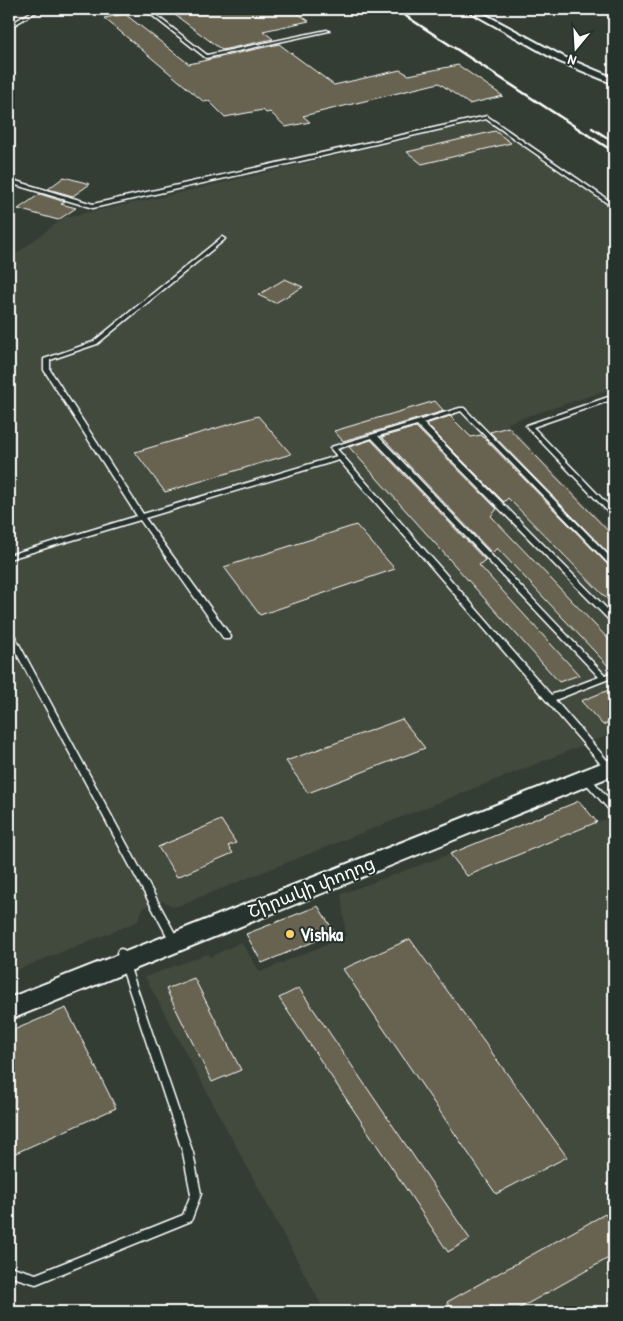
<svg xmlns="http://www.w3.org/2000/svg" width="623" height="1321" viewBox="0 0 623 1321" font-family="'Patrick Hand','Noto Sans Armenian',sans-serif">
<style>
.built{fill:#43493d}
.building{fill:#676451;stroke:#fff}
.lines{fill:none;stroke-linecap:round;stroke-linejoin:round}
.lane-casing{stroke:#fff;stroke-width:3}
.street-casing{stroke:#fff;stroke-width:4}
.secondary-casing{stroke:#fff;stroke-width:4}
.lane{fill:#26332d;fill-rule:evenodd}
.street{fill:#26332d;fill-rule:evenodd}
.secondary{fill:#26332d;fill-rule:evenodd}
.rail{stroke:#fff;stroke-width:2.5}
.poi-dot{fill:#ffd166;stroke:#26332d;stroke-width:2}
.labels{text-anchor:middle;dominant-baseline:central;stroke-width:4;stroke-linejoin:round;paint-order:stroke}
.street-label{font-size:18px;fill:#fff;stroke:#26332d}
.poi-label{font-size:18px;font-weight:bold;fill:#fff;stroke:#26332d;text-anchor:start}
</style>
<rect width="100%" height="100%" fill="#333d34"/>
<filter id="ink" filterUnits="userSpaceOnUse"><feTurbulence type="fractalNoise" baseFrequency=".02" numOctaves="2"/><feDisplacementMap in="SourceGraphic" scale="10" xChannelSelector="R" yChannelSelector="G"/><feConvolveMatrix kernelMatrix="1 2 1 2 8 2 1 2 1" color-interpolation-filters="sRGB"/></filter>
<g filter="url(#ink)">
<!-- built -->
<path class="built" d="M 483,121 L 491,123 L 614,211 L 614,388 L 507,423 L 614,534 L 614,733 L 175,907 L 163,901 L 144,907 L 137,922 L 9,973 L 9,259 L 65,217 L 162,197 Z
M 579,801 L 597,822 L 614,817 L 614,1312 L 325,1312 L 145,977 L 207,954 L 210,957 L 241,942 L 260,972 L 346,936 L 341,894 L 450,854 Z"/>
<!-- building -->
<path class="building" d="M 167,9 L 291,9 L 309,21 L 263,31 L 273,39 L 222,50 Z
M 125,14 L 189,64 L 279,44 L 334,85 L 400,70 L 409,75 L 458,65 L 503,96 L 469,104 L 439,83 L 303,116 L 310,122 L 286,127 L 270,112 L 266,113 L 263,110 L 225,117 L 209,101 L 204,102 L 104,18 Z
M 495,131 L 511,143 L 422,164 L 407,152 Z
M 64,177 L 90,184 L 73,196 L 48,189 Z
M 40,194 L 65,202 L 61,204 L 76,208 L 58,220 L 18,209 Z
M 285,279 L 303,287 L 275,303 L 258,295 Z
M 435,401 L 444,411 L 343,441 L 334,431 Z
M 258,416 L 291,454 L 165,492 L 135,452 Z
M 450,416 L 471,437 L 481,435 L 611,568 L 614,569 L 614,606 L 508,498 L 504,502 L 426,424 Z
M 416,427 L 497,509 L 491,516 L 614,645 L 614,669 L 612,670 L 497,548 L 492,553 L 382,437 Z
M 508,427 L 614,537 L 614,559 L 490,432 Z
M 371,440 L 485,560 L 479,565 L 579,675 L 559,682 L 349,447 Z
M 356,525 L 395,569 L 260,615 L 224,567 Z
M 614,688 L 614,720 L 603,725 L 581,701 Z
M 402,719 L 425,748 L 308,793 L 286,761 Z
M 579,801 L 597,822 L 467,876 L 450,854 Z
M 221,820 L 236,843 L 228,846 L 233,853 L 177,877 L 158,847 Z
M 318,906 L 335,933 L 262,963 L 246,934 Z
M 410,939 L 567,1157 L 496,1194 L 343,969 Z
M 194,978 L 241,1070 L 212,1082 L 166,989 Z
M 299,988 L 470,1239 L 448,1252 L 279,998 Z
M 66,1008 L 116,1108 L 9,1156 L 9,1032 Z
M 605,1214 L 614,1227 L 614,1255 L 513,1312 L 454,1312 L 447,1302 Z"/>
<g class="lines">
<defs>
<path id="lane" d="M 36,9 L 41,9 L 9,28 L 9,25 Z
M 144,9 L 148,9 L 207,55 L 327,30 L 329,31 L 206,58 Z
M 487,116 L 614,204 L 614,208 L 486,119 L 93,208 L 9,183 L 9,179 L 93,204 Z
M 222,237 L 225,239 L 224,240 L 97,344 L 50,360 L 50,370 L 143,514 L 337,456 L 330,448 L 331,447 L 460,408 L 464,408 L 614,561 L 614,567 L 612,567 L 461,411 L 423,423 L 614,616 L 614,622 L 611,622 L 417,425 L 378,436 L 605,675 L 614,671 L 614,677 L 555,700 L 612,766 L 613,768 L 612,770 L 606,770 L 339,460 L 145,518 L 230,635 L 231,637 L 230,639 L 224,639 L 140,520 L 9,559 L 9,555 L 137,516 L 44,370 L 44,359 L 93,342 ZM 372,438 L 599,677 L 551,695 L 337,449 Z
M 614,395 L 614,399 L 533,427 L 614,511 L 614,517 L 612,516 L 526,426 L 527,425 Z
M 9,631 L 13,633 L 178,939 L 179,942 L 178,945 L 175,946 L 172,945 L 9,639 Z
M 586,775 L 589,776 L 614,805 L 614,813 L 611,812 L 583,780 L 582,778 L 583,776 Z
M 121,949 L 124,950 L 125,953 L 193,1153 L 201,1194 L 191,1221 L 36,1284 L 9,1276 L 9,1266 L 36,1274 L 183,1215 L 191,1194 L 183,1153 L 117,953 L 118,950 Z"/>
<path id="street" d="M 465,9 L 475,9 L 564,57 L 614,78 L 614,84 L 558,61 Z"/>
<path id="secondary" d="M 614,758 L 614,775 L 9,1020 L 9,998 Z"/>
</defs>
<!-- lane casing -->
<use href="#lane" class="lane-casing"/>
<!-- street casing -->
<use href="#street" class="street-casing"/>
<!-- secondary casing -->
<use href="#secondary" class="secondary-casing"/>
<!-- lane -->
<use href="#lane" class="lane"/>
<!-- street -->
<use href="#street" class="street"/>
<!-- secondary -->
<use href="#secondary" class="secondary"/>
<!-- rail -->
<path class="rail" d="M 395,9 L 614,152
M 592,128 L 614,142"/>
</g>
</g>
<!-- markers -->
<circle class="poi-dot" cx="290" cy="934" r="5"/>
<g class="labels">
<!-- street labels -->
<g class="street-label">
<text transform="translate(311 887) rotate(-22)">Շիրակի փողոց</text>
</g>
<!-- poi labels -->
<g class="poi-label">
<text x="300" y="934">Vishka</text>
</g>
</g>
<!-- margin -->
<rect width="623" height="1321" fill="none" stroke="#26332d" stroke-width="30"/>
<rect x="15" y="15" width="593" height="1291" fill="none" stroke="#fff" stroke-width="2" filter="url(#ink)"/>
<!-- north arrow -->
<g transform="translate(576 48) rotate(198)" stroke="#26332d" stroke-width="4" paint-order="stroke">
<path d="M0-4L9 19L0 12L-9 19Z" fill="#ffffff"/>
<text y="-8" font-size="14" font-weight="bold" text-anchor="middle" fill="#ffffff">N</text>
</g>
</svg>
